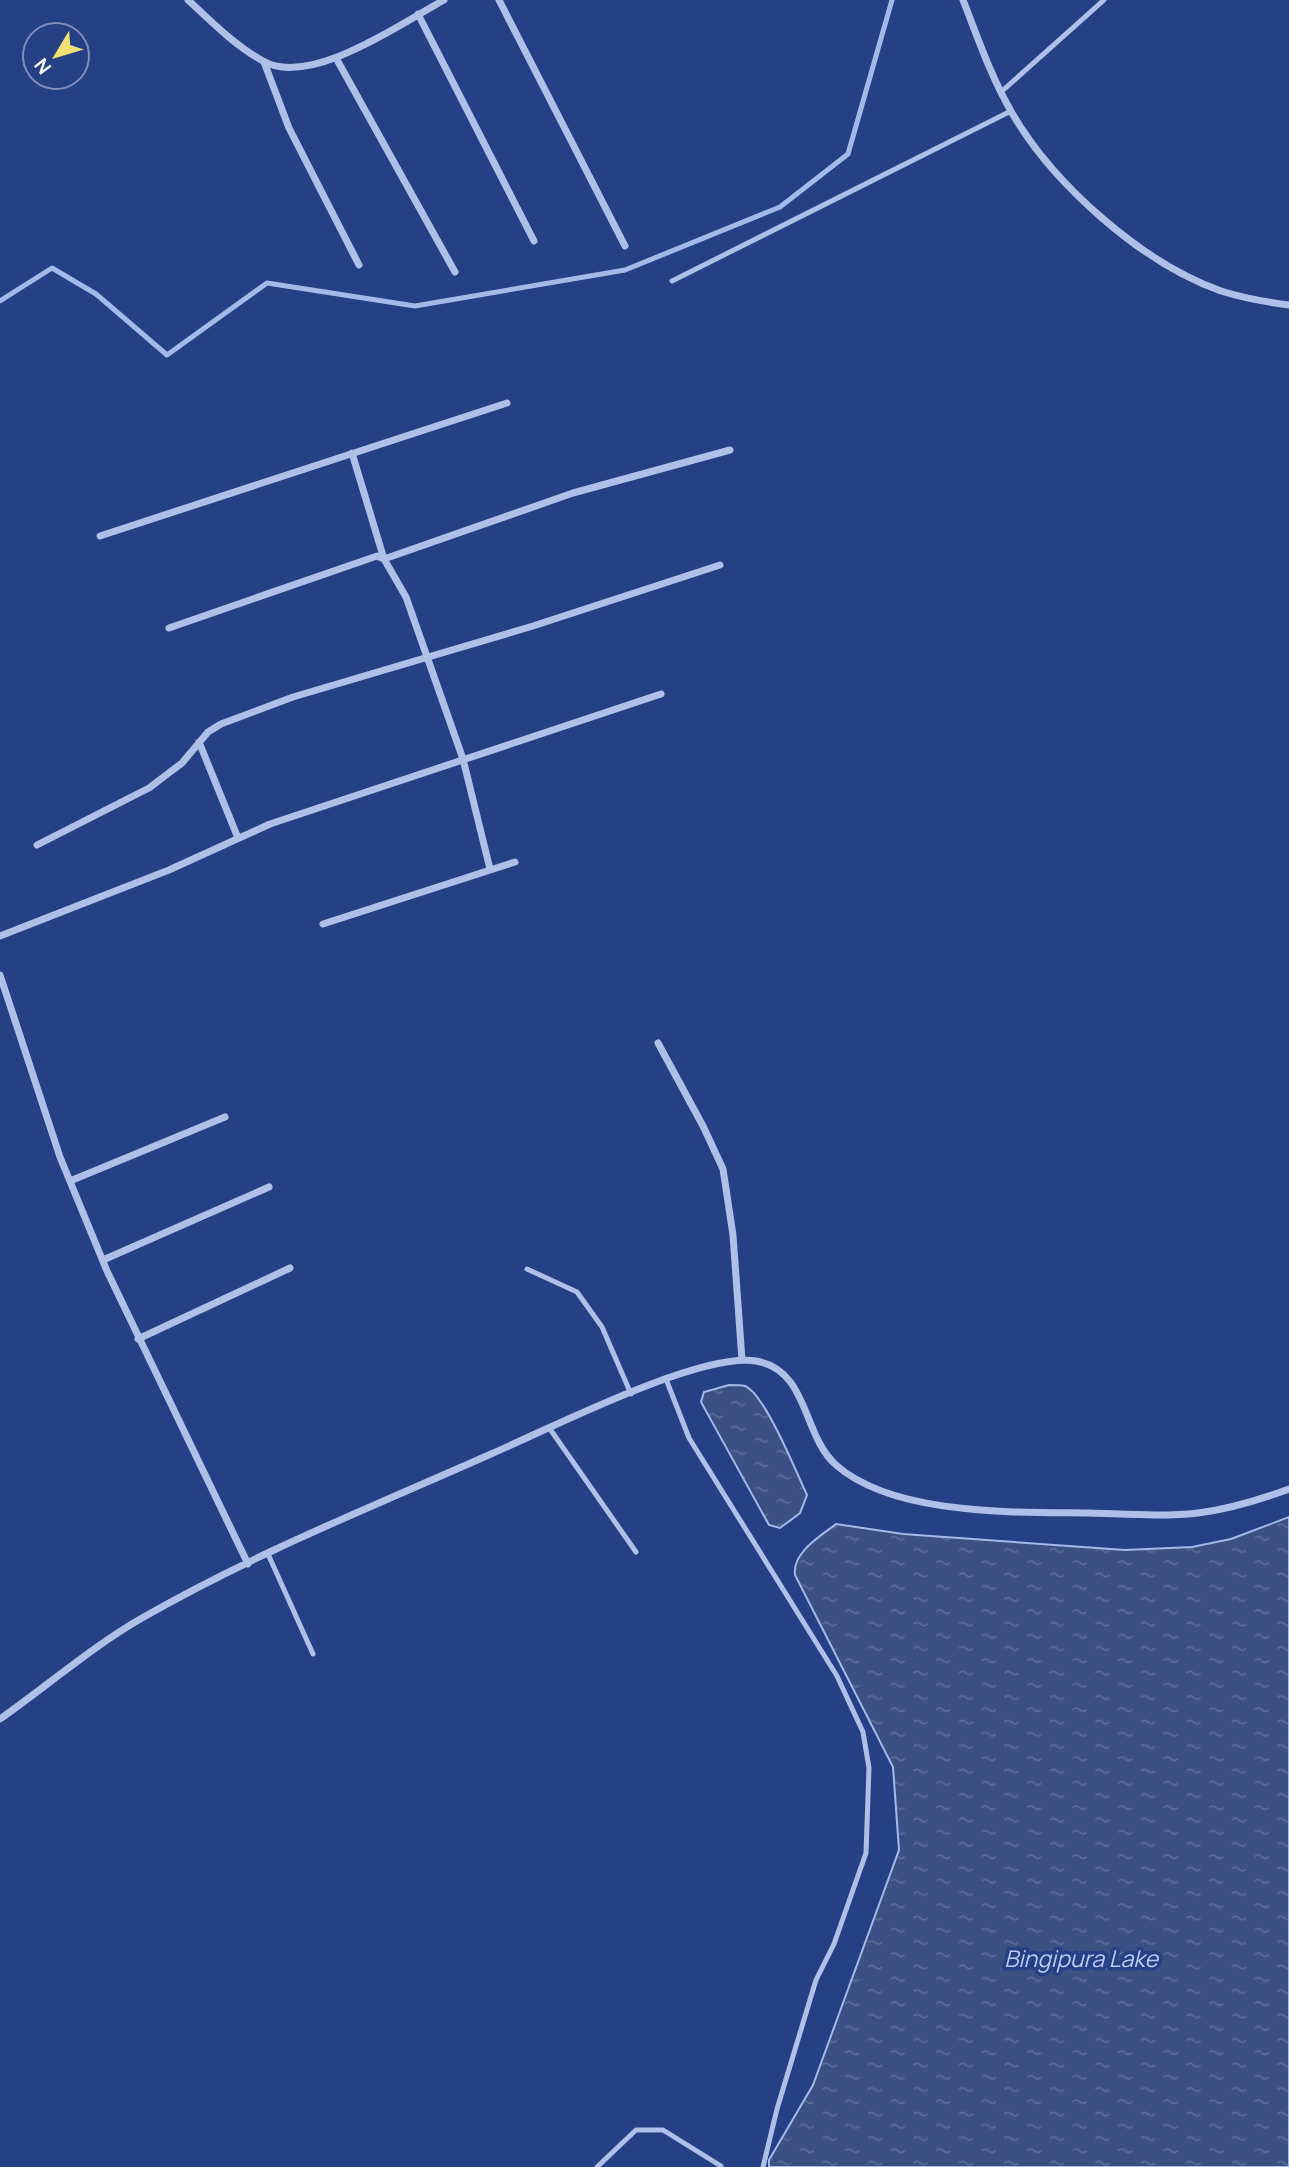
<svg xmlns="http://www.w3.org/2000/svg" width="1289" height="2167" viewBox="0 0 1289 2167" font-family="Manrope,sans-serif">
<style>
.water{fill:url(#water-ripples);stroke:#a2b9e9;stroke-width:2}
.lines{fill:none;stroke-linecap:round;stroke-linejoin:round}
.stream{stroke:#a2b9e9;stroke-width:5}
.lane{stroke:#aec0e8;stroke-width:5}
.street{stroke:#aec0e8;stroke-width:7}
.labels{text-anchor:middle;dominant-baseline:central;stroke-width:7;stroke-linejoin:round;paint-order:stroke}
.water-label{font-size:23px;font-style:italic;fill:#b9caef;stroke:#254084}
</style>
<defs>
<pattern id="water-ripples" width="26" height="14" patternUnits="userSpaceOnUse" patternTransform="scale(1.75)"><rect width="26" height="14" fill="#3c5183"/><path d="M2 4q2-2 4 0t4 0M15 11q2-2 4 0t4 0" fill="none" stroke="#596b96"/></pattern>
</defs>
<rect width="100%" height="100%" fill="#254084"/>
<!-- water -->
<path class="water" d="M 729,1385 C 733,1385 741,1385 745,1386 C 765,1394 797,1474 807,1495 L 800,1513 L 780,1528 L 769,1525 L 701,1402 L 704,1392 Z
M 1289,1517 L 1289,2167 L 769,2167 L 769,2160 L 813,2085 L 899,1850 L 893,1767 L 795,1575 C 792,1553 819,1537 836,1524 L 903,1534 L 1125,1550 L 1192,1547 L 1231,1539 Z"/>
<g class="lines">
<!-- stream -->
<path class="stream" d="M 0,301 L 52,268 L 96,294 L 167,355 L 267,283 L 415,306 L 625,270 L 780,207 L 848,154 L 892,0"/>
<!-- lane -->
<path class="lane" d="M 1001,92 L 1104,0
M 672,281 L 1011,111
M 527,1269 L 577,1292 L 602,1327 L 631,1394
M 666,1379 L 689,1438 L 837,1676 L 863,1732 L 869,1768 L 866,1853 L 834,1944 L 816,1980 L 777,2109 L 763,2167
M 550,1429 L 636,1552
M 268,1554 L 313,1654
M 597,2167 L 636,2130 L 663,2130 L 721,2166"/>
<!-- street -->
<path class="street" d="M 188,0 C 211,21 235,46 263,61 C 310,88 402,23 444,0
M 499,0 L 625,246
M 963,0 C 978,38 991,77 1012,113 C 1054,185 1142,263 1221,291 C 1243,298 1266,302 1289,305
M 418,14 L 534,241
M 336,58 L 455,272
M 264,62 L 289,128 L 359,265
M 352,453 L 384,559 L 406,597 L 463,759 L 490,869
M 100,536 L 507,403
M 169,628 L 377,556 L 384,559 L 573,493 L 730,450
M 199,742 L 238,838
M 37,845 L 149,788 L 182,763 L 208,732 L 221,724 L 293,697 L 533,626 L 720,565
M 323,924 L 515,862
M 0,936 L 169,870 L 270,824 L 661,694
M 0,975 L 60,1157 L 107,1271 L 248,1564
M 658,1043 L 703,1126 L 723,1169 L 733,1235 L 742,1360
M 70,1181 L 225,1117
M 103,1260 L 269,1187
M 138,1339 L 290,1268
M 0,1719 C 47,1686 93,1646 142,1618 C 253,1554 374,1506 491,1454 C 549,1429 699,1352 756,1361 C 809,1370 802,1435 836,1465 C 894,1516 1016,1512 1089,1513 C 1125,1514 1162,1517 1198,1513 C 1230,1509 1259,1500 1289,1489"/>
</g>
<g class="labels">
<!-- water labels -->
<g class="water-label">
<text x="1081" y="1958">Bingipura Lake</text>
</g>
</g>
<!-- north arrow -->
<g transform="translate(56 56) rotate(232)"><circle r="33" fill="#254084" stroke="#7c8cb5" stroke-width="2"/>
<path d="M0-5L12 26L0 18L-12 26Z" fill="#f2e072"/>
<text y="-10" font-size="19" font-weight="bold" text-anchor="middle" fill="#ffffff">N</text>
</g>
</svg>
